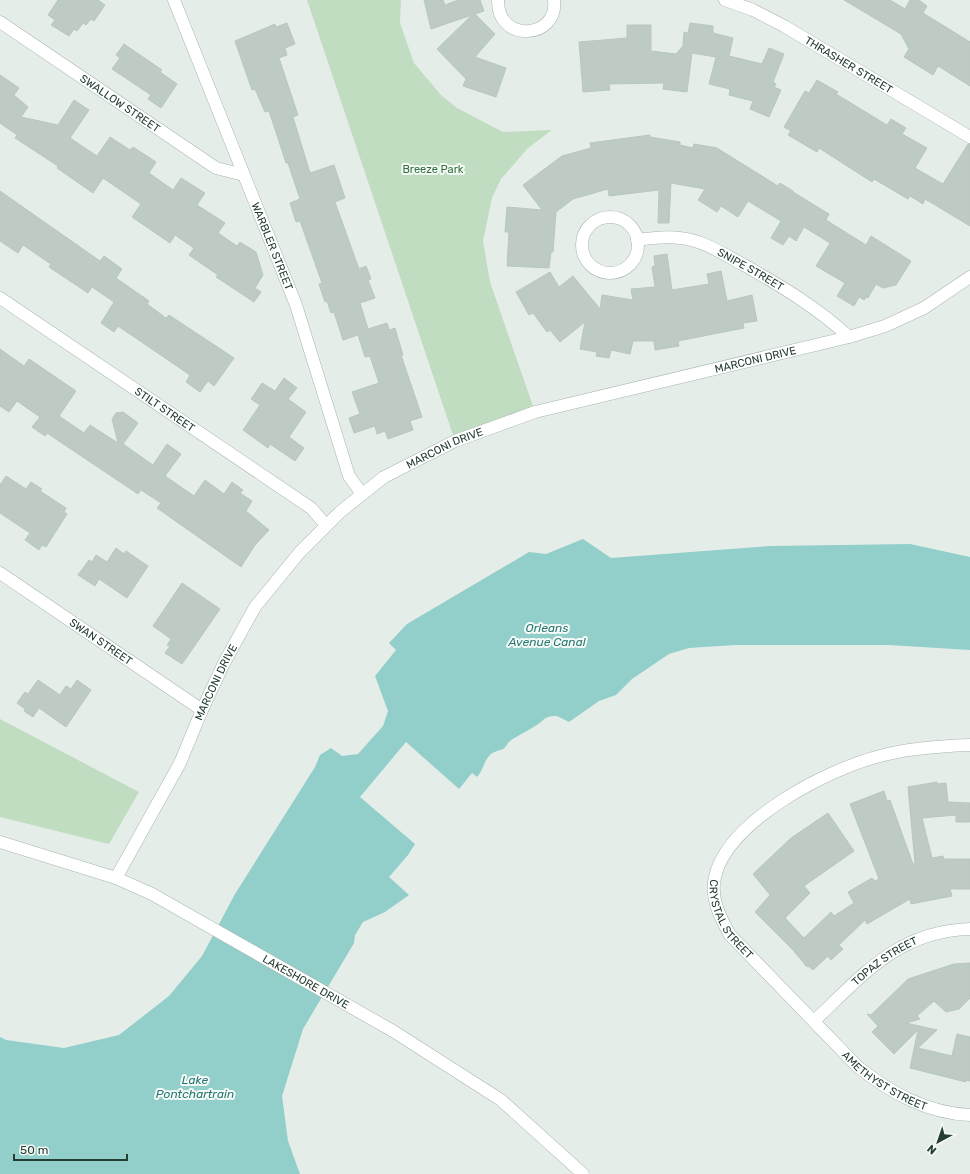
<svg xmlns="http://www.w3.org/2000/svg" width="970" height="1174" viewBox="0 0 970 1174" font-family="Rubik,sans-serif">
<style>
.green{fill:#c0ddc2}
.water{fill:#92ceca}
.building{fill:#becbc3;stroke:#b8c7bd}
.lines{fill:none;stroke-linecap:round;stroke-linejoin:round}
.minor-casing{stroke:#a8b5ae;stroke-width:13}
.tertiary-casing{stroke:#a8b5ae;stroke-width:13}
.minor{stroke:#fff;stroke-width:12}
.tertiary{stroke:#fff;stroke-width:12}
.labels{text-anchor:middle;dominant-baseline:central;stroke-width:4;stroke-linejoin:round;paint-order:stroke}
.street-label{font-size:11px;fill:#253e32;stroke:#f6faf7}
.park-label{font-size:11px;fill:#32733d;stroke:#f6faf7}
.water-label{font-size:12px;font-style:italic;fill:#237772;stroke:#f6faf7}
</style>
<rect width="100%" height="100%" fill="#e5ede8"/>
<!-- green -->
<path class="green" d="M 307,0 L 401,0 L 400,23 L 414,63 L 441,95 L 457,108 L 503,132 L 552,130 L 528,148 L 501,179 L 492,198 L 483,241 L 490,282 L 535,412 L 455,441 Z
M 0,719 L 139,792 L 109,844 L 0,817 Z"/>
<!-- water -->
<path class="water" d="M 583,539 L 611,558 L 770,546 L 910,544 L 970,557 L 970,650 L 889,645 L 735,645 L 689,648 L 669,654 L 632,679 L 616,695 L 599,701 L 569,722 L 557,716 C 544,715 544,721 535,726 C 527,732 517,735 509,742 C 507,744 505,748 503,749 C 498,751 494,751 489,756 C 483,763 484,769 477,777 L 472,773 L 459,789 L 406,742 L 360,797 L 415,844 L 408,855 L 389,877 L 409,895 L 385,912 L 363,922 L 355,935 L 354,943 L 303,1029 L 282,1096 L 288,1141 L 300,1174 L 0,1174 L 0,1037 L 6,1040 L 64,1048 L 119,1035 L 169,996 L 202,956 L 235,894 L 315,767 L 320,755 L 331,748 L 342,756 L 358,754 L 383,726 L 388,711 L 375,676 L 396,650 L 389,643 L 407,624 L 529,552 L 546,554 Z"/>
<!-- building -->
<path class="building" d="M 58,0 L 98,0 L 105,5 L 94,21 L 91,19 L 86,25 L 83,23 L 77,31 L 74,29 L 69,36 L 51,25 L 55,20 L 48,15 Z
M 424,0 L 443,0 L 445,5 L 458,0 L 480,0 L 484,11 L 475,14 L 495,34 L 475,57 L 506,68 L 496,97 L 463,86 L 466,79 L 437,49 L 472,15 L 431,29 Z
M 844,0 L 890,0 L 905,9 L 910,0 L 919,0 L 927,6 L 923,13 L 970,42 L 970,86 L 938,66 L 933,75 L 904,57 L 909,49 L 901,34 Z
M 287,23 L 295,44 L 285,48 L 287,55 L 279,58 L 298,115 L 293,117 L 310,173 L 334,165 L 345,198 L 335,202 L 359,269 L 366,266 L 371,279 L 368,280 L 375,298 L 360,303 L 368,329 L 387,323 L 389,330 L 395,328 L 403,355 L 401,355 L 422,417 L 410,421 L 413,430 L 388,439 L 385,431 L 377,434 L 375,426 L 354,433 L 349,418 L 360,414 L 352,392 L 379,383 L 370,356 L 365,357 L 358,335 L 343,340 L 334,312 L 331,313 L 327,301 L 325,302 L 319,284 L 322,283 L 300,221 L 296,222 L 290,203 L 300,199 L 288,163 L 286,163 L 269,111 L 265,112 L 255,89 L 252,90 L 235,41 L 275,24 L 276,27 Z
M 690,23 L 713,26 L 713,33 L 733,38 L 729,56 L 762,64 L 769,48 L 784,54 L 773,82 L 776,84 L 774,87 L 781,90 L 769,117 L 750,109 L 753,101 L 729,95 L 730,89 L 709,84 L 716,57 L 692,53 L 687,92 L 663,89 L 664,83 L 609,84 L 610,90 L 583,92 L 579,42 L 627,38 L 627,25 L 651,25 L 651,51 L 676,54 L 683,46 L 684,32 L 688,33 Z
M 124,44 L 162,70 L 160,72 L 177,84 L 161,108 L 148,99 L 151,95 L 112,69 L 120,58 L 116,55 Z
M 0,75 L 19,88 L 14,95 L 28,107 L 21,117 L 58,125 L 74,100 L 89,110 L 70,138 L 97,156 L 110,137 L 130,150 L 133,147 L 156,162 L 149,173 L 173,190 L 181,178 L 205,193 L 197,205 L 225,223 L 218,233 L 237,246 L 240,242 L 256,252 L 263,275 L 255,288 L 261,292 L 254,302 L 216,277 L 218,275 L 189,255 L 194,248 L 175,235 L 170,243 L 132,217 L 141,204 L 103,178 L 93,193 L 57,168 L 58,166 L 15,138 L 17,135 L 0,123 Z
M 817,80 L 838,92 L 836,94 L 887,125 L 891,119 L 906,128 L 902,134 L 927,148 L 915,168 L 943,184 L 968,144 L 970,144 L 970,226 L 925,199 L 923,204 L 910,196 L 908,199 L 874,179 L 872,182 L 819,148 L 817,152 L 788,135 L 791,131 L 784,127 L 805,91 L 809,93 Z
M 650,135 L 650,137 L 680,142 L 680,145 L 693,148 L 694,144 L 717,148 L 778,186 L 780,183 L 793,191 L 793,192 L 829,214 L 826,220 L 866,245 L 871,236 L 911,261 L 896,285 L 883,288 L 876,284 L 868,298 L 867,297 L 864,300 L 859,297 L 854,306 L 837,296 L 845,283 L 816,266 L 830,243 L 804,227 L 796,241 L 789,236 L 783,245 L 771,238 L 781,221 L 748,201 L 738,217 L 721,206 L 717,212 L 698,200 L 705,189 L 671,183 L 669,223 L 658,223 L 659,190 L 609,196 L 608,189 L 573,199 L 556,212 L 553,252 L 551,252 L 549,268 L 507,266 L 509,232 L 505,232 L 507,207 L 542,210 L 523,185 L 562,156 L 591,148 L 590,143 Z
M 0,191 L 100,261 L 104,256 L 122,269 L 116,278 L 149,301 L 147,304 L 166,318 L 169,315 L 234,358 L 214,386 L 208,381 L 200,392 L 186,382 L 190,375 L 118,326 L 114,332 L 101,323 L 114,302 L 92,287 L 88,293 L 49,267 L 51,264 L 23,245 L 18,253 L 0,241 Z
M 667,254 L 672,290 L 709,284 L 707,274 L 721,271 L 727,301 L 752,295 L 757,321 L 743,323 L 744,328 L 678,341 L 679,346 L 655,350 L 654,341 L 633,341 L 630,354 L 611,350 L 609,358 L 596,356 L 597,352 L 580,349 L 585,322 L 560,342 L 550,330 L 547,332 L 533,313 L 529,315 L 516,292 L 550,272 L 559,287 L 573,276 L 600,309 L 602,295 L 633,300 L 631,289 L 655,287 L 652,267 L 655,266 L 654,256 Z
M 0,349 L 24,366 L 29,359 L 76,391 L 59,416 L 84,433 L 90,425 L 118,443 L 112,419 L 116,413 L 123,412 L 138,423 L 123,444 L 153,465 L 167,444 L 181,454 L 165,476 L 194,496 L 205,480 L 224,494 L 232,482 L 243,490 L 240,493 L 252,501 L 246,511 L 269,530 L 255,545 L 241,567 L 157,508 L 161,503 L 141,490 L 138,494 L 47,433 L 45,436 L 32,427 L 40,417 L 17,401 L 9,412 L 0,406 Z
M 284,378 L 297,388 L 288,399 L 306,412 L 289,437 L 304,448 L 295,461 L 270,444 L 268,448 L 243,430 L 260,405 L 251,399 L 262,383 L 275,391 Z
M 6,476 L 26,489 L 31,482 L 42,489 L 40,491 L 66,508 L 64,512 L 67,514 L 46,547 L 42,545 L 39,550 L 25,540 L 30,533 L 0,513 L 0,485 Z
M 116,548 L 124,554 L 126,551 L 148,566 L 127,598 L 99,579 L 95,586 L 78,575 L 89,560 L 92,562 L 96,555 L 107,562 Z
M 182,583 L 220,609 L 182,664 L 165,653 L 170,646 L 167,645 L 171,639 L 153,626 Z
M 38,680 L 60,695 L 66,686 L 71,689 L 77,680 L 91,690 L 66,727 L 39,708 L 33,717 L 24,711 L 25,709 L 17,703 L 25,692 L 28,694 Z
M 937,782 L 937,784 L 946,783 L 948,802 L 970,803 L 970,822 L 956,822 L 956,815 L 922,818 L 932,858 L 943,856 L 944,859 L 970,859 L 970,889 L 950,889 L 952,896 L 911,904 L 910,899 L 867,924 L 865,920 L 839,945 L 843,949 L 831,960 L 828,956 L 813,970 L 808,966 L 807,967 L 792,949 L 755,912 L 770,895 L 753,874 L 791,838 L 828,813 L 854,851 L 804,886 L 810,893 L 785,918 L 804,938 L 831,912 L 834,916 L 854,903 L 848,892 L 872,878 L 875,881 L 879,879 L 850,804 L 884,791 L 887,801 L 890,800 L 913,864 L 915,863 L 908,787 Z
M 970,963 L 970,998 L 959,1009 L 946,1012 L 934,1001 L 917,1016 L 920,1019 L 906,1023 L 937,1030 L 918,1048 L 952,1056 L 957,1034 L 970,1037 L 970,1081 L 966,1080 L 966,1082 L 910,1068 L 918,1030 L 894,1054 L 872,1032 L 878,1026 L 867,1014 L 871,1015 L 908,979 L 954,964 Z"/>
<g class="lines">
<defs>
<g id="minor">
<path id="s1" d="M 174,0 L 296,305 L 349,476 L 362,494"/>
<path d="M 498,0 C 497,44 559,39 554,0"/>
<path id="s2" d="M 725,0 L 753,10 L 784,26 L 970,137"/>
<path id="s3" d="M 0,22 L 216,168 L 244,175"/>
<circle cx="610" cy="245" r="28"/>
<path id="s4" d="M 637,240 C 652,238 666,236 680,238 C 703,240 723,254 744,265 C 781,286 818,308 849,337"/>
<path id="s5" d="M 0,298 L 311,508 L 326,525"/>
<path id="s6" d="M 0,573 L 202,710"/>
<path id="s7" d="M 970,745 C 940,746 909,748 880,756 C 828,769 727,821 715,877 C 710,898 720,917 730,935 L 858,1067 C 891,1093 927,1113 970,1115"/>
<path id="s8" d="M 814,1021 C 863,975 898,931 970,929"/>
</g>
<g id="tertiary">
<path id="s9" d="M 0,842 L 116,878 L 152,894 L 393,1031 L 501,1100 L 583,1174"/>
<path id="s10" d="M 116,878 L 180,763 L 202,710 L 224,663 L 255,607 L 300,552 L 340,512 L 384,477 L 455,441 L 535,412 L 849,337 L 885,326 L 924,308 L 970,277"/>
</g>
</defs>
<!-- minor casing -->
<use href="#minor" class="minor-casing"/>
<!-- tertiary casing -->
<use href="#tertiary" class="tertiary-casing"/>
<!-- minor -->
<use href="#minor" class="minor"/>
<!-- tertiary -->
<use href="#tertiary" class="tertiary"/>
</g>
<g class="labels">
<!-- street labels -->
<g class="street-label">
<text stroke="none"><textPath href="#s2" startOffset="140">THRASHER STREET</textPath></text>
<text stroke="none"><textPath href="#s3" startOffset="145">SWALLOW STREET</textPath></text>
<text stroke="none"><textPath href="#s1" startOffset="265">WARBLER STREET</textPath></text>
<text stroke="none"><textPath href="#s4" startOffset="121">SNIPE STREET</textPath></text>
<text stroke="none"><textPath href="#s10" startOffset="880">MARCONI DRIVE</textPath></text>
<text stroke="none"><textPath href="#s5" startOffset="199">STILT STREET</textPath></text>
<text stroke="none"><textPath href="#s10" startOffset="556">MARCONI DRIVE</textPath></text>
<text stroke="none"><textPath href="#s6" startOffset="122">SWAN STREET</textPath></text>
<text stroke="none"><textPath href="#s10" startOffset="220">MARCONI DRIVE</textPath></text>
<text stroke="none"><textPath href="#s7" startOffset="350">CRYSTAL STREET</textPath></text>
<text stroke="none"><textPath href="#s8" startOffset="93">TOPAZ STREET</textPath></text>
<text stroke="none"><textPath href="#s9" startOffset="338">LAKESHORE DRIVE</textPath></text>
<text stroke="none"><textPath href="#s7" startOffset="578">AMETHYST STREET</textPath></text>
</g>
<!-- park labels -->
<g class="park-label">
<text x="433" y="169">Breeze Park</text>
</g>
<!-- water labels -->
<g class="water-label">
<text x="547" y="628">Orleans<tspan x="547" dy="14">Avenue Canal</tspan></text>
<text x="195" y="1080">Lake<tspan x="195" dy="14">Pontchartrain</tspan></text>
</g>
</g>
<!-- north arrow -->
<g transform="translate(938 1142) rotate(220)" stroke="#f6faf7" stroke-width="3" paint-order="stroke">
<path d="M0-3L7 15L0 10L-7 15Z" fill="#253e32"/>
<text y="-6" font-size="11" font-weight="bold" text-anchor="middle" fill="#253e32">N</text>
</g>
<!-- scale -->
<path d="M14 1154v6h113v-6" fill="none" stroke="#253e32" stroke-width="2"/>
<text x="20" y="1154" font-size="12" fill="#253e32" stroke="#f6faf7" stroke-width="3" paint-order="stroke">50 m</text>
</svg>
